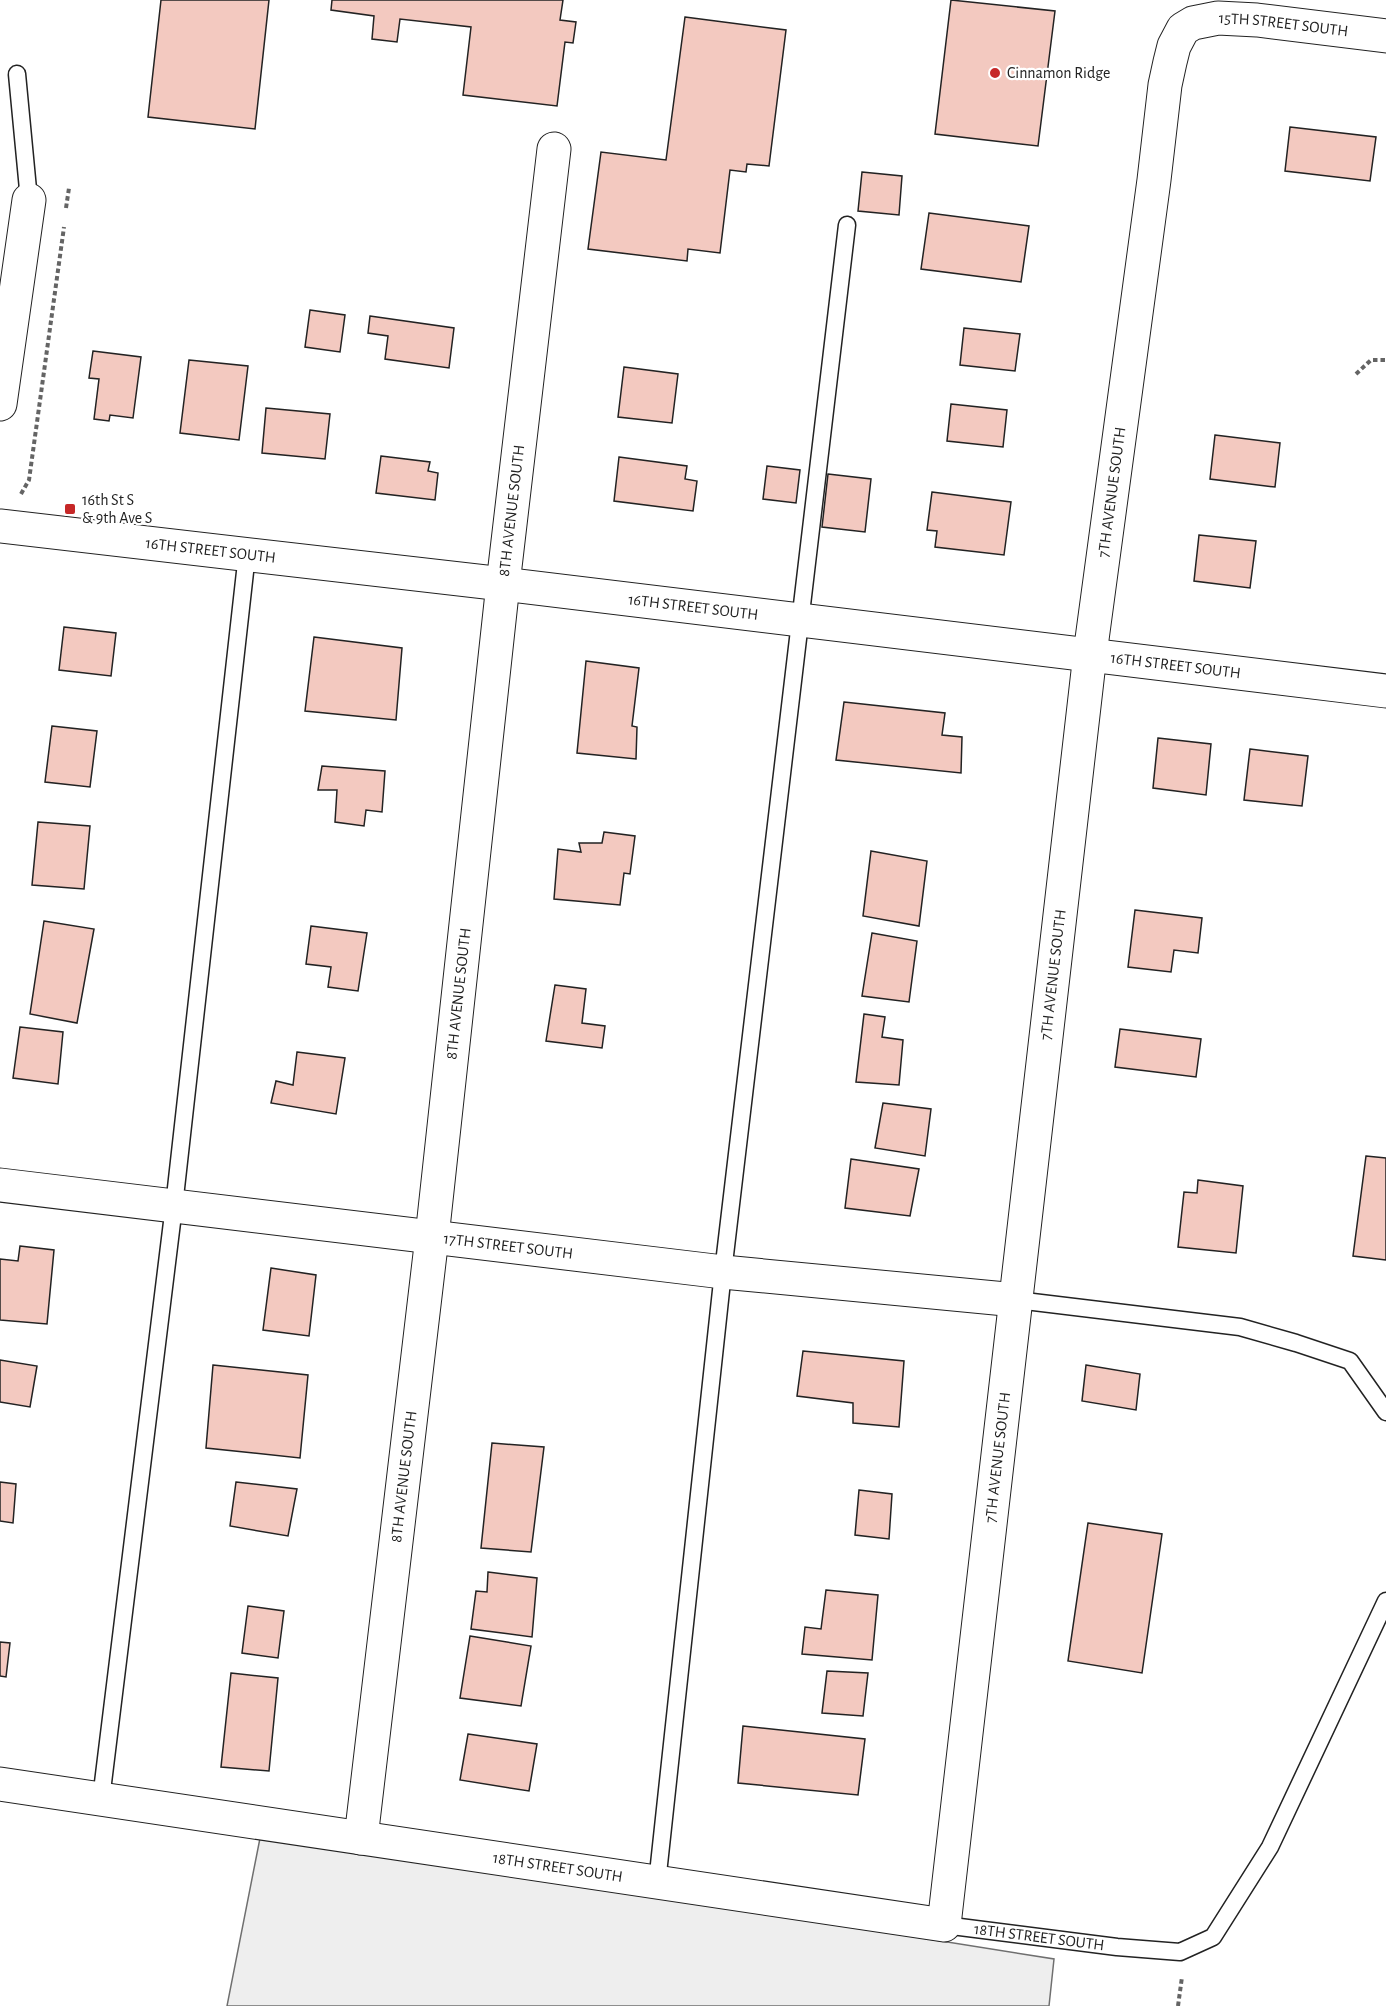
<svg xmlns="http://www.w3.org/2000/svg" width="1386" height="2006" viewBox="0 0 1386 2006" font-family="'Alegreya Sans',sans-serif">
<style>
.green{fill:#eee;stroke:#6f6f6f;stroke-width:1.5}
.building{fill:#f3c9c0;stroke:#222;stroke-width:1.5}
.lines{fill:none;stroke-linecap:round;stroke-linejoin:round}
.lane-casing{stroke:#222;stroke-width:19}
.street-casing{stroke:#222;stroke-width:35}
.secondary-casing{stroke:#222;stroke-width:35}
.path{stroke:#646464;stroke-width:4;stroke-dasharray:4.5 3;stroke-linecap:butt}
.lane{stroke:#fff;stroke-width:16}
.street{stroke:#fff;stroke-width:33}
.secondary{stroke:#fff;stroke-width:33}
.poi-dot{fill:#c62828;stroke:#fff;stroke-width:2}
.labels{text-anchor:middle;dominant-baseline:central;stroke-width:4.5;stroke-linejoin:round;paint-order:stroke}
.street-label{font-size:16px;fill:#222;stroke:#fff}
.poi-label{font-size:16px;fill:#222;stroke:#fff;text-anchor:start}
</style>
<rect width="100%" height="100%" fill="#fff"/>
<!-- green -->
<path class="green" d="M 261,1833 L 1054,1959 L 1049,2006 L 227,2006 Z"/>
<!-- building -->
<path class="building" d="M 161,0 L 269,0 L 255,129 L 148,117 Z
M 332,0 L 563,0 L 560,20 L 576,22 L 573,43 L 565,42 L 557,106 L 463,95 L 471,27 L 400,19 L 397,42 L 372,39 L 374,16 L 331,10 Z
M 951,0 L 1055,11 L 1038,146 L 935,134 Z
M 685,17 L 786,30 L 769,166 L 747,164 L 746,172 L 730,170 L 720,253 L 688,249 L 687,261 L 588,249 L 601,152 L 666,160 Z
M 1290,127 L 1376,137 L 1370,181 L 1285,171 Z
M 862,172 L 902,176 L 899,215 L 858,211 Z
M 929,213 L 1029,226 L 1021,282 L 921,269 Z
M 310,310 L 345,315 L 340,352 L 305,347 Z
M 370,316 L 454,328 L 449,368 L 385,359 L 388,336 L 368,333 Z
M 964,328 L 1020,334 L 1015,371 L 960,365 Z
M 93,351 L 141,357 L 133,418 L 110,415 L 109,421 L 94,419 L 99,379 L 89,378 Z
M 189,360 L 248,366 L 239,440 L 180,433 Z
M 624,367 L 678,374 L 672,423 L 618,417 Z
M 951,404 L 1007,410 L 1003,447 L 947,441 Z
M 266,408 L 330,414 L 325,459 L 262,453 Z
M 1215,435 L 1280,443 L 1275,487 L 1210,479 Z
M 381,456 L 430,462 L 428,471 L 438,473 L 435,500 L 376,493 Z
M 619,457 L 687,466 L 685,479 L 697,481 L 693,511 L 614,501 Z
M 767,466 L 800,470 L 796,503 L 763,499 Z
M 828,474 L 871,479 L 865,532 L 822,527 Z
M 932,492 L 1011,502 L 1004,555 L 935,547 L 937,531 L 927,530 Z
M 1199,535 L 1256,541 L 1250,588 L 1194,581 Z
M 64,627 L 116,633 L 111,676 L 59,670 Z
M 314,637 L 402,648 L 396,720 L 305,711 Z
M 586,661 L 639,668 L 632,726 L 637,727 L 636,759 L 577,753 Z
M 844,702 L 945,713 L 942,735 L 962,737 L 961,773 L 836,760 Z
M 52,726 L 97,731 L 90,787 L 45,782 Z
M 1158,738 L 1211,744 L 1206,795 L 1153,788 Z
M 1250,749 L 1308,756 L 1302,806 L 1244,800 Z
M 322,766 L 385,771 L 382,812 L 366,810 L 364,826 L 335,822 L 337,790 L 318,790 Z
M 38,822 L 90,826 L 84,889 L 32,885 Z
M 604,832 L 635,836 L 630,874 L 624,873 L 620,905 L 554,899 L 558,849 L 581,852 L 579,843 L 602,843 Z
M 871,851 L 927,861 L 919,926 L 863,916 Z
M 1135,910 L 1202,918 L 1198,953 L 1174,950 L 1171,972 L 1128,967 Z
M 44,921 L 94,929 L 77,1023 L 30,1014 Z
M 311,926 L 367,933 L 358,991 L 328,987 L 331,967 L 306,964 Z
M 872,933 L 917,941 L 909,1002 L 862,996 Z
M 555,985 L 586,989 L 582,1023 L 605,1026 L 602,1048 L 546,1041 Z
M 864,1014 L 885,1017 L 882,1037 L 903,1040 L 899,1085 L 856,1082 Z
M 20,1027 L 63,1032 L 58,1084 L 13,1078 Z
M 1120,1029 L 1201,1039 L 1196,1077 L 1115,1067 Z
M 297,1052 L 345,1058 L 336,1114 L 271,1103 L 276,1081 L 293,1085 Z
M 883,1103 L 931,1109 L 925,1156 L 875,1148 Z
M 1366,1156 L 1386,1158 L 1386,1260 L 1353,1256 Z
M 851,1159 L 919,1169 L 910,1216 L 845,1208 Z
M 1198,1180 L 1243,1186 L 1236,1253 L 1178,1247 L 1184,1192 L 1197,1193 Z
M 20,1246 L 54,1250 L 47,1324 L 0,1320 L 0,1259 L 18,1261 Z
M 271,1268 L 316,1275 L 309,1336 L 263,1330 Z
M 803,1351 L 904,1361 L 899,1427 L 853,1423 L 853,1403 L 797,1396 Z
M 0,1360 L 37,1366 L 30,1407 L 0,1402 Z
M 213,1365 L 308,1375 L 300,1458 L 206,1448 Z
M 1086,1365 L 1140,1374 L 1136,1410 L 1082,1401 Z
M 492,1443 L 544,1447 L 531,1552 L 481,1548 Z
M 0,1482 L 16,1484 L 13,1523 L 0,1521 Z
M 236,1482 L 297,1489 L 288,1536 L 230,1526 Z
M 859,1490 L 892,1494 L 889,1539 L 855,1535 Z
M 1088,1523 L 1162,1534 L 1142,1673 L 1068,1661 Z
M 488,1572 L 537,1578 L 532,1637 L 471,1629 L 476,1591 L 487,1592 Z
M 826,1590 L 878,1595 L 872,1660 L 802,1654 L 805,1627 L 821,1629 Z
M 248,1606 L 284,1611 L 278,1658 L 242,1653 Z
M 470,1636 L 531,1646 L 521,1706 L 460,1698 Z
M 0,1642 L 10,1643 L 6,1677 L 0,1676 Z
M 827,1671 L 868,1673 L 863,1716 L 822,1713 Z
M 231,1673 L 278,1678 L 269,1771 L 221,1767 Z
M 743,1726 L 865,1739 L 858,1795 L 738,1783 Z
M 468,1734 L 537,1744 L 529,1791 L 460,1780 Z"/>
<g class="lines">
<defs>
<g id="lane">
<path d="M 17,74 L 29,200"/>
<path d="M 1016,1300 L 1240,1327 L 1296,1343 L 1350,1361 L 1386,1412"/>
<path d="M 101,1799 L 174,1206 L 247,554"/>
<path d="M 657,1883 L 723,1272 L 847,225"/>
<path id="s1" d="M 944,1925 L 1117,1947 L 1180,1952 L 1213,1937 L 1270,1847 L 1386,1601"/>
</g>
<g id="street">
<path d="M 0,404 L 29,200"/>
<path id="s2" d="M 0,1185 L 723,1272 L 1016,1300"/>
<path id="s3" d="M 0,1784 L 944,1925 L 1090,654 L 1154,180 L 1165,85 L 1170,62 L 1174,46 L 1183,29 L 1193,23 L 1218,18 L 1257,20 L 1386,36"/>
<path id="s4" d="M 361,1838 L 432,1237 L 503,584 L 554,149"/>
</g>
<g id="secondary">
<path id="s5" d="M 0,526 L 503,584 L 1386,691"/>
</g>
</defs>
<!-- lane casing -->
<use href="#lane" class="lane-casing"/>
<!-- street casing -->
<use href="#street" class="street-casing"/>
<!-- secondary casing -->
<use href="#secondary" class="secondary-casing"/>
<!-- path -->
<path class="path" d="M 66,208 L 69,188
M 1356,374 L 1371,360 L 1386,360
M 21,494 L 29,480 L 64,227
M 1178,2006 L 1182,1977"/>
<!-- lane -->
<use href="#lane" class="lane"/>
<!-- street -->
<use href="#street" class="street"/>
<!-- secondary -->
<use href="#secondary" class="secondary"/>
</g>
<!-- markers -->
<g class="poi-dot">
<circle cx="995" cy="73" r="6"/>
<rect x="64" y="503" width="12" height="12" rx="3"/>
</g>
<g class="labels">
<!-- street labels -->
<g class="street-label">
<text stroke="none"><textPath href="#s3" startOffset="2970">15TH STREET SOUTH</textPath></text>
<text stroke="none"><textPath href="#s3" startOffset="2397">7TH AVENUE SOUTH</textPath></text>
<text stroke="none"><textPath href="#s4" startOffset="1336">8TH AVENUE SOUTH</textPath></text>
<text stroke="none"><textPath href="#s5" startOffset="212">16TH STREET SOUTH</textPath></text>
<text stroke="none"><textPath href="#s5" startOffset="698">16TH STREET SOUTH</textPath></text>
<text stroke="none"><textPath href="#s5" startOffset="1184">16TH STREET SOUTH</textPath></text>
<text stroke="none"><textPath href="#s3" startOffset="1911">7TH AVENUE SOUTH</textPath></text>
<text stroke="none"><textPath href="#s4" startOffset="850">8TH AVENUE SOUTH</textPath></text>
<text stroke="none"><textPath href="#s2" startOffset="512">17TH STREET SOUTH</textPath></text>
<text stroke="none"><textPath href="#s3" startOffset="1425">7TH AVENUE SOUTH</textPath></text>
<text stroke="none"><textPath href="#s4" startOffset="364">8TH AVENUE SOUTH</textPath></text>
<text stroke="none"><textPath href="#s3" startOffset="564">18TH STREET SOUTH</textPath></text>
<text stroke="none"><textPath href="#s1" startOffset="96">18TH STREET SOUTH</textPath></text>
</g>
<!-- poi labels -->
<g class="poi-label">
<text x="1007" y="73">Cinnamon Ridge</text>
<text x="82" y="500">16th St S<tspan x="82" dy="18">&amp; 9th Ave S</tspan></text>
</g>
</g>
</svg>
